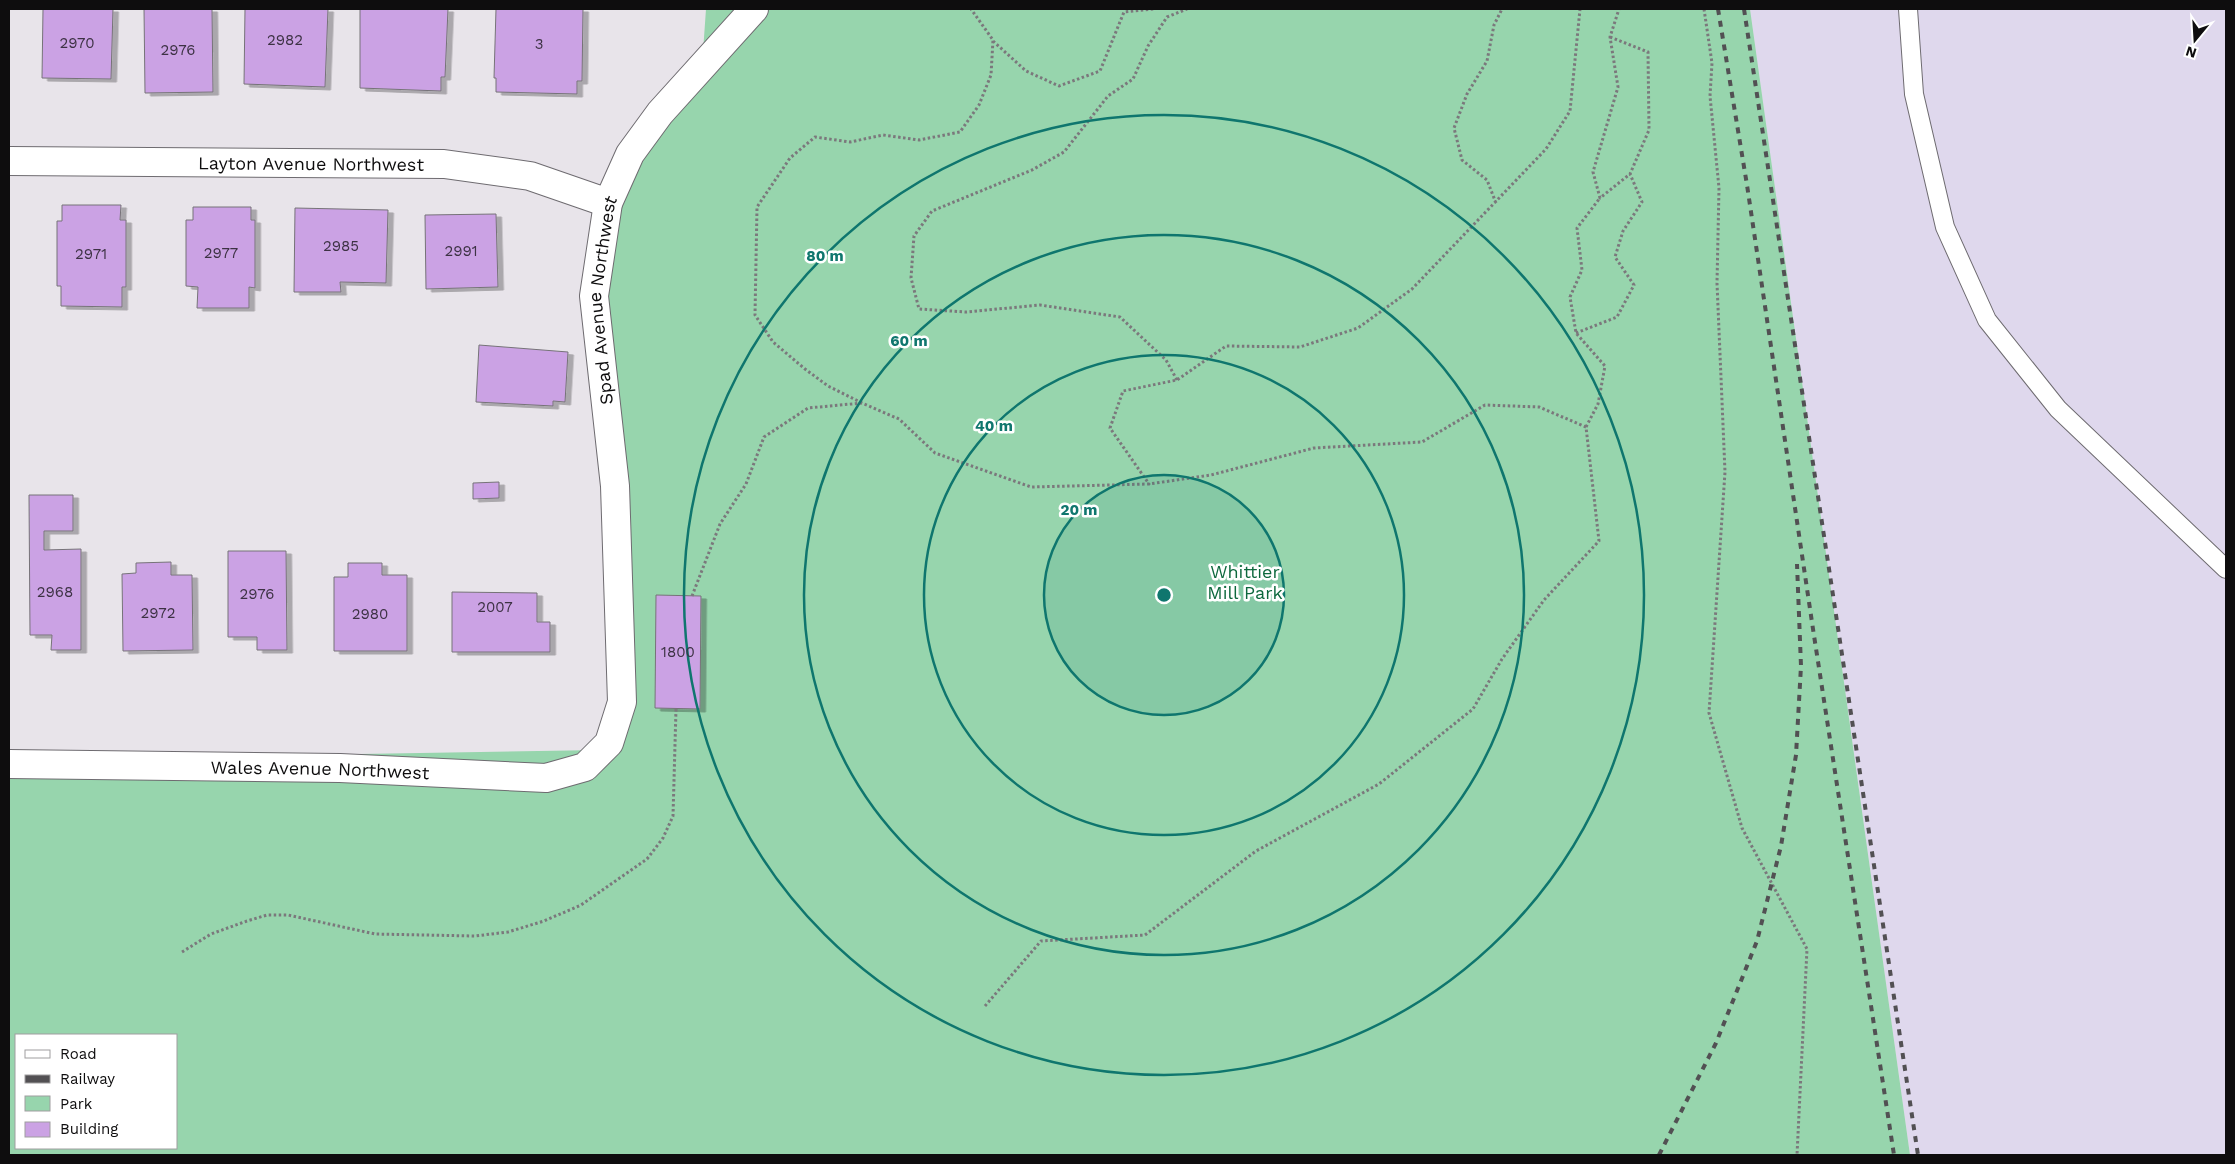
<svg xmlns="http://www.w3.org/2000/svg" width="2235" height="1164" viewBox="0 0 2235 1164" font-family="'Work Sans',sans-serif">
<style>
.industrial{fill:#dfd8ed}
.green{fill:#97d5ad;fill-rule:evenodd}
.building{fill:#cba2e4;stroke:#767378;filter:url(#shadow)}
.lines{fill:none;stroke-linecap:round;stroke-linejoin:round}
.lane-casing{stroke:#6e6b70;stroke-width:20}
.street-casing{stroke:#6e6b70;stroke-width:30}
.path{stroke:#7b787c;stroke-width:3;stroke-dasharray:2.5 2.5;stroke-linecap:butt}
.lane{stroke:#fff;stroke-width:18}
.street{stroke:#fff;stroke-width:28}
.rail{stroke:#525053;stroke-width:4;stroke-dasharray:6 6;stroke-linecap:butt}
.ring{fill:none;stroke:#0f766e;stroke-width:2.5}
.labels{text-anchor:middle;dominant-baseline:central;stroke-width:5;stroke-linejoin:round;paint-order:stroke}
.number-label{font-size:15px;fill:#3d3244}
.street-label{font-size:18px;fill:#0e0d0e;stroke:#fff}
.park-label{font-size:18px;fill:#0d683d;stroke:#fff}
.centre{fill:#0f766e;stroke:#fff;stroke-width:2.5}
.ring-label{font-size:15px;text-anchor:middle;font-weight:bold;fill:#0f766e;stroke:#fff;stroke-width:5;stroke-linejoin:round;paint-order:stroke}
</style>
<defs>
<filter id="shadow"><feDropShadow dx="5.5" dy="3" stdDeviation="0" flood-color="#0004"/></filter>
</defs>
<rect width="100%" height="100%" fill="#e8e4ea"/>
<!-- industrial -->
<path class="industrial" d="M 1750,9 L 2226,9 L 2226,1155 L 1910,1155 Z"/>
<!-- green -->
<path class="green" d="M 706,9 L 1750,9 L 1910,1155 L 9,1155 L 9,760 L 599,750 L 613,732 L 594,296 L 608,203 L 702,66 ZM 16,1035 L 176,1035 L 176,1148 L 16,1148 Z"/>
<!-- building -->
<path class="building" d="M 43,9 L 113,9 L 111,79 L 42,78 Z
M 144,9 L 212,9 L 213,92 L 145,93 Z
M 245,9 L 328,9 L 325,87 L 244,84 Z
M 360,9 L 448,9 L 445,77 L 441,77 L 441,91 L 360,88 Z
M 496,9 L 583,9 L 582,81 L 577,81 L 577,94 L 496,92 L 496,78 L 494,78 Z
M 62,205 L 121,205 L 120,220 L 126,220 L 126,287 L 122,287 L 122,307 L 61,306 L 61,286 L 57,286 L 57,221 L 62,221 Z
M 193,207 L 251,207 L 251,220 L 255,220 L 255,288 L 249,287 L 249,308 L 197,308 L 198,287 L 186,286 L 186,220 L 193,220 Z
M 295,208 L 388,210 L 386,283 L 340,282 L 341,292 L 294,292 Z
M 496,214 L 498,287 L 426,289 L 425,215 Z
M 479,345 L 568,352 L 565,402 L 553,401 L 553,406 L 476,402 Z
M 499,482 L 499,498 L 473,499 L 473,483 Z
M 29,495 L 73,495 L 73,531 L 44,531 L 44,550 L 81,549 L 81,650 L 51,650 L 52,635 L 30,635 Z
M 228,551 L 286,551 L 287,650 L 257,650 L 257,637 L 228,637 Z
M 171,562 L 171,575 L 192,575 L 193,650 L 123,651 L 122,574 L 136,573 L 136,563 Z
M 348,563 L 382,563 L 382,575 L 407,575 L 407,651 L 334,651 L 334,577 L 348,577 Z
M 452,592 L 537,593 L 537,622 L 550,622 L 550,652 L 452,652 Z
M 656,595 L 701,596 L 700,709 L 655,708 Z"/>
<g class="lines">
<defs>
<path id="lane" d="M 1908,9 L 1914,94 L 1945,227 L 1987,320 L 2058,409 L 2226,569"/>
<g id="street">
<path id="s1" d="M 9,161 L 444,164 L 530,176 L 608,203"/>
<path id="s2" d="M 9,764 L 340,768 L 546,778 L 585,767 L 609,743 L 622,702 L 615,486 L 594,296 L 608,203 L 630,154 L 660,113 L 754,9"/>
</g>
</defs>
<!-- lane casing -->
<use href="#lane" class="lane-casing"/>
<!-- street casing -->
<use href="#street" class="street-casing"/>
<!-- path -->
<path class="path" d="M 1704,9 L 1712,63 L 1710,96 L 1719,188 L 1717,283 L 1725,472 L 1709,713 L 1742,828 L 1807,949 L 1797,1155
M 1610,37 L 1648,52 L 1649,130 L 1630,174 L 1600,198 L 1593,172 L 1618,87 L 1610,37 L 1619,9
M 993,41 L 1026,71 L 1059,86 L 1100,71 L 1124,12 L 1154,9
M 1496,203 L 1487,180 L 1462,160 L 1454,128 L 1467,94 L 1487,61 L 1494,25 L 1502,9
M 1576,333 L 1617,317 L 1634,285 L 1615,257 L 1623,231 L 1642,202 L 1630,174
M 1177,380 L 1166,360 L 1120,317 L 1040,305 L 966,312 L 919,309 L 911,278 L 914,236 L 932,211 L 1032,170 L 1064,152 L 1108,96 L 1133,79 L 1148,46 L 1167,17 L 1187,9
M 862,403 L 828,386 L 805,369 L 773,342 L 755,315 L 757,207 L 790,158 L 815,137 L 850,142 L 883,135 L 919,140 L 960,132 L 979,105 L 991,75 L 993,40 L 971,9
M 1586,427 L 1598,404 L 1605,366 L 1576,333 L 1570,297 L 1582,270 L 1577,228 L 1600,198
M 692,596 L 720,524 L 746,484 L 764,437 L 808,408 L 862,403 L 899,419 L 935,453 L 1031,487 L 1149,484 L 1110,428 L 1123,391 L 1177,380 L 1226,346 L 1300,347 L 1358,328 L 1412,289 L 1546,149 L 1570,111 L 1580,9
M 182,952 L 211,934 L 247,921 L 267,915 L 288,915 L 375,934 L 475,936 L 508,932 L 544,921 L 581,905 L 647,859 L 663,838 L 673,816 L 676,709
M 985,1006 L 1041,941 L 1145,935 L 1256,851 L 1379,784 L 1473,709 L 1502,659 L 1544,600 L 1599,541 L 1586,427 L 1539,407 L 1485,405 L 1422,442 L 1314,448 L 1211,475 L 1149,484"/>
<!-- lane -->
<use href="#lane" class="lane"/>
<!-- street -->
<use href="#street" class="street"/>
<!-- rail -->
<path class="rail" d="M 1718,9 L 1747,185 L 1813,629 L 1894,1155
M 1744,9 L 1918,1155
M 1659,1155 L 1716,1043 L 1757,941 L 1781,846 L 1796,755 L 1801,666 L 1797,564"/>
</g>
<!-- distance rings -->
<circle cx="1164" cy="595" r="120" fill="#0f766e" fill-opacity=".12"/>
<g class="ring">
<circle cx="1164" cy="595" r="120"/>
<circle cx="1164" cy="595" r="240"/>
<circle cx="1164" cy="595" r="360"/>
<circle cx="1164" cy="595" r="480"/>
</g>
<g class="labels">
<!-- number labels -->
<g class="number-label">
<text x="285" y="40">2982</text>
<text x="77" y="43">2970</text>
<text x="539" y="44">3</text>
<text x="178" y="50">2976</text>
<text x="341" y="246">2985</text>
<text x="461" y="251">2991</text>
<text x="221" y="253">2977</text>
<text x="91" y="254">2971</text>
<text x="55" y="592">2968</text>
<text x="257" y="594">2976</text>
<text x="495" y="607">2007</text>
<text x="158" y="613">2972</text>
<text x="370" y="614">2980</text>
<text x="678" y="652">1800</text>
</g>
<!-- street labels -->
<g class="street-label">
<text stroke="none"><textPath href="#s1" startOffset="302">Layton Avenue Northwest</textPath></text>
<text stroke="none"><textPath href="#s2" startOffset="1058">Spad Avenue Northwest</textPath></text>
<text stroke="none"><textPath href="#s2" startOffset="311">Wales Avenue Northwest</textPath></text>
</g>
<!-- park labels -->
<g class="park-label">
<text x="1245" y="571">Whittier<tspan x="1245" dy="21">Mill Park</tspan></text>
</g>
</g>
<circle cx="1164" cy="595" r="8" class="centre"/>
<g class="ring-label">
<text x="825" y="261">80 m</text>
<text x="909" y="346">60 m</text>
<text x="994" y="431">40 m</text>
<text x="1079" y="515">20 m</text>
</g>
<!-- border -->
<rect width="2235" height="1164" fill="none" stroke="#0e0d0e" stroke-width="20"/>
<!-- legend -->
<rect x="15" y="1034" width="162" height="115" fill="#ffffff" stroke="#9f9e9f"/>
<rect x="25" y="1050" width="25" height="8" fill="#ffffff" stroke="#9f9e9f"/>
<text x="60" y="1059" font-size="15" fill="#0e0d0e">Road</text>
<rect x="25" y="1075" width="25" height="8" fill="#525053" stroke="#9f9e9f"/>
<text x="60" y="1084" font-size="15" fill="#0e0d0e">Railway</text>
<rect x="25" y="1096" width="25" height="15" fill="#97d5ad" stroke="#9f9e9f"/>
<text x="60" y="1109" font-size="15" fill="#0e0d0e">Park</text>
<rect x="25" y="1122" width="25" height="15" fill="#cba2e4" stroke="#9f9e9f"/>
<text x="60" y="1134" font-size="15" fill="#0e0d0e">Building</text>
<!-- north arrow -->
<g transform="translate(2195 40) rotate(198)" stroke="#ffffff" stroke-width="4" paint-order="stroke">
<path d="M0-4L9 19L0 12L-9 19Z" fill="#0e0d0e"/>
<text y="-8" font-size="14" font-weight="bold" text-anchor="middle" fill="#0e0d0e">N</text>
</g>
</svg>
